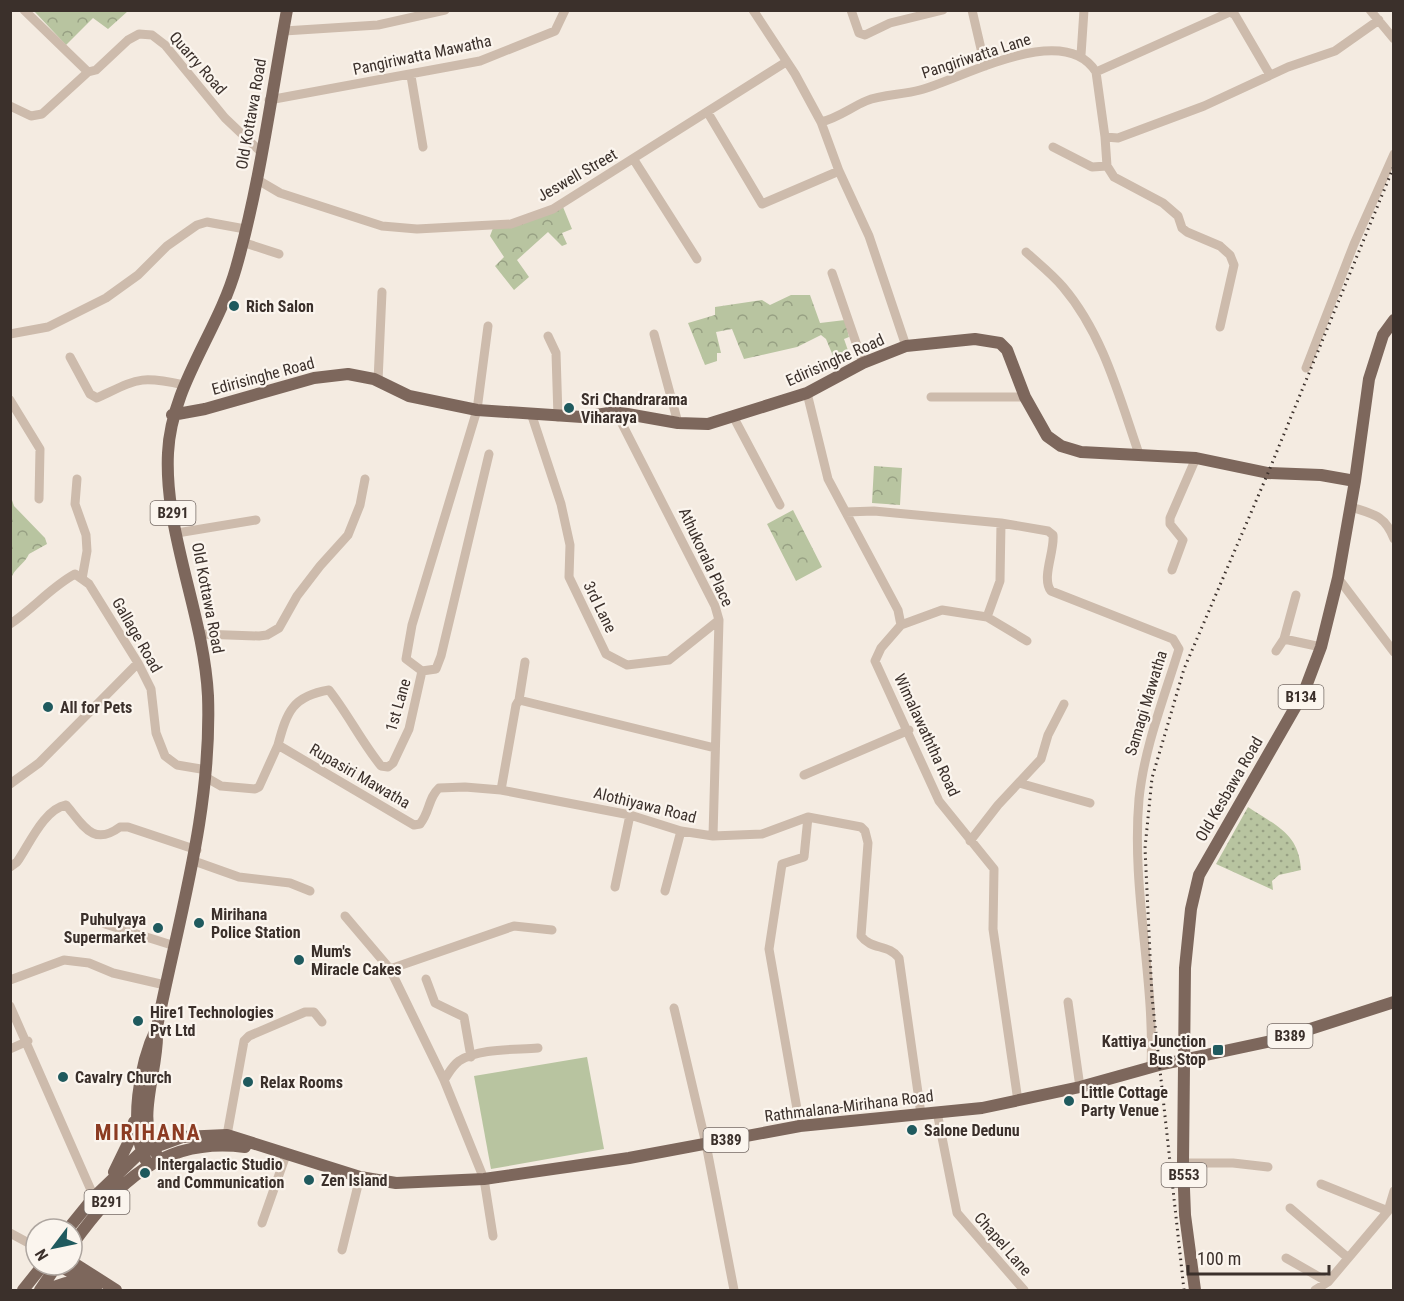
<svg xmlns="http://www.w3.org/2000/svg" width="1404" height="1301" viewBox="0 0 1404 1301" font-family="'Roboto Condensed',sans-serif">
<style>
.grass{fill:url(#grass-dots)}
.park{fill:url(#park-crowns)}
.pitch{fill:#b8c4a0}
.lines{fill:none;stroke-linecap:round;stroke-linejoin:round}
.minor{stroke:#cdbbac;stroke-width:9}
.major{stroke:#7d675c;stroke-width:12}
.rail{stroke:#3b302b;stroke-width:3;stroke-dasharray:1.5 4.5;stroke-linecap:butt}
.poi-dot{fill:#1f5a5e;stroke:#fbf5ee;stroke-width:2}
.labels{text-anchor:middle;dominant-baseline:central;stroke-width:4.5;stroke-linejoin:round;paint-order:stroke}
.shield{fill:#fbf5ee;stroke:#756b66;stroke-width:1.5}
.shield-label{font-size:15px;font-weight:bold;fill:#3b302b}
.street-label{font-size:16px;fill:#3b302b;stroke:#fbf5ee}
.poi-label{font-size:16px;font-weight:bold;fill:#3b302b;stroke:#fbf5ee;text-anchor:start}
.district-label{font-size:22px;font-weight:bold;letter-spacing:1.5px;fill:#8c3b22;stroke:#fbf5ee}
</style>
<defs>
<pattern id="grass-dots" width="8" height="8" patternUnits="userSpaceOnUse" patternTransform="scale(1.5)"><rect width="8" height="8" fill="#b8c4a0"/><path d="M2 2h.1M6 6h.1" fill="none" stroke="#97a083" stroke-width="1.8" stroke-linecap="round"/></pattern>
<pattern id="park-crowns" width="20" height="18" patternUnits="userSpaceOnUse" patternTransform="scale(1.5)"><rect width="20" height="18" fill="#b8c4a0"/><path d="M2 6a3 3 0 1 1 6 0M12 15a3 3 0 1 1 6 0" fill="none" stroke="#97a083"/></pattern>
</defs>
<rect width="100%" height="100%" fill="#f4ebe1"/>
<!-- grass -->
<path class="grass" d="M 1248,807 C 1276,826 1299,833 1301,870 L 1279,875 L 1272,881 L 1273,890 L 1216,864 Z"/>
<!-- park -->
<path class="park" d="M 34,11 L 128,11 L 108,29 L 93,18 L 66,45 Z
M 563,207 L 572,229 L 562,233 L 567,244 L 562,246 L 548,232 L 517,260 L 529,277 L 514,290 L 495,266 L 504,257 L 490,236 L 493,228 Z
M 791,295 L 810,295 L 820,323 L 845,320 L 849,337 L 844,339 L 851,359 L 836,363 L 826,339 L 821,335 L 797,347 L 744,359 L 732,329 L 716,332 L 721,353 L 717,353 L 717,361 L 705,365 L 688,323 L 715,315 L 715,307 L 762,300 L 770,305 Z
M 874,466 L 902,468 L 900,505 L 872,503 Z
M 11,497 L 14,506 L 45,538 L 47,544 L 29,554 C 24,565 14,568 11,579 Z
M 793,510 L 822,567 L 796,581 L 767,524 Z"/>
<!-- pitch -->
<path class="pitch" d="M 587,1057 L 604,1149 L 491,1169 L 474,1076 Z"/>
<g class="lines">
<!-- minor -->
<path class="minor" d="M 24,10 L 88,72 L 96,70 L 128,40 L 139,34 L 152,35 L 165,45 L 225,118 L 262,153
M 753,10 L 795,74 L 821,122 L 839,171 L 869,236 L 906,346
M 851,10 L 859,33 L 865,35 L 890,23 L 943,10
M 972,10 L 985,66
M 1370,10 L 1394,39
M 284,31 L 378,25 L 445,10
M 1081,55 L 1084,10
M 1096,72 L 1105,137 L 1118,138 L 1204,106 L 1288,67 L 1335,51 L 1379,20
M 411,76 L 423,147
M 269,100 L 480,61 L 555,31 L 565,10
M 10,106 L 31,116 L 42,114 L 88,72
M 708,113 L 762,204 L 839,171
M 821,122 C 838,118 850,108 866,101 C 882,94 903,95 920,90 C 964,78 1064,20 1096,72 L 1230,12 L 1235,15 L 1270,75
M 1105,137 L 1107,166 L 1114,177 L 1163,203 L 1178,216 L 1182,228 L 1187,232 L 1220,246 L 1230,255 L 1234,265 L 1220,327
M 1053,147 L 1092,167 L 1107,166
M 634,160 L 697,259
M 256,179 L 280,193 L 382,226 L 417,229 L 511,224 L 553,209 L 786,62
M 242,242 L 279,254
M 1026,252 C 1038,263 1052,274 1063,287 C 1103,334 1119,396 1139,454
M 832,273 L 863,363
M 10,334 L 48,327 L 106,298 L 138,275 L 167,246 L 197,225 L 207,222 L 245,229
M 654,334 L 678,423
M 548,336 L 556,353 L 558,417
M 70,357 L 90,394 L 97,398 C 138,379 139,375 184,385
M 1306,368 L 1354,244 L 1394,154
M 378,381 L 382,292
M 807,393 L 828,479 L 898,610 L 901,625 L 881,648 L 875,661 L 939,801 L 994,869 L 993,929 L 1018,1101
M 931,397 L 1025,397
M 10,400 L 40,449 L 39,499
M 616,412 L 715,606 L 719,620 L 713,836
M 531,413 L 561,504 L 570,545 L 569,577 L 606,654 L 627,665 L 669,660 L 719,620
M 734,418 L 780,505
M 77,479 L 75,504 L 86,535 L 87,551 L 82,579
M 1351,507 C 1373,514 1385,515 1394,539
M 846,512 L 874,511 L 1001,523 L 1048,531 L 1053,535 C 1055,551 1041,578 1051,591 L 1173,639 L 1179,649 C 1164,698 1144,748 1139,799 C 1131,889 1155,978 1151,1067
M 177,533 L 256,520
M 1172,570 L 1183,540 L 1170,524 L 1170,518 L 1196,458
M 1338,578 L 1394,652
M 987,617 L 1000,581 L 1001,523
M 10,624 C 33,609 51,587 75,574 L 89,584 L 138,663 L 151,689 L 156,733 L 165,756 L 177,765 L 207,770
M 901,625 L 942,610 L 987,617 L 1027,641
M 200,634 L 259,636 L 267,635 L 279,628 L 297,596 L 320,566 L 348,535 L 360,505 L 365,479
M 1284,639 L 1296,595
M 1276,651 L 1284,639 L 1321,647
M 422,671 L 436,669 L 441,656 L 489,454
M 519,700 L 525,662
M 278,745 C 287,711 293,696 329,690 C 348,714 361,741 381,766 L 388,767 L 393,763 L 409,729 L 422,671 L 406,659 L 412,625 L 477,410 L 488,326
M 804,775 L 909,730
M 207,778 L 221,786 L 255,789 L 259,787 L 278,745 L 414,825 L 420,824 C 430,812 428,798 439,788 L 465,787 L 501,790 L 516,705 L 519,700 L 715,748
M 1019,783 L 1090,803
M 10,784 L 39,763 L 138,663
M 501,790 L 630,815 L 681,831 L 713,836 L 762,834 L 808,817 L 861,827 L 865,831 L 868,843 L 861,936 C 871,950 889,944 899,958 L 921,1114
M 970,841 L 998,805 L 1041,759 L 1048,735 L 1064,704
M 194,861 L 239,877 L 290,883 L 310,891
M 10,867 L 17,862 C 29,845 44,809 66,805 C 83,825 93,847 120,827 L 128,827 L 197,850
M 615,887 L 630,815
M 665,891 L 681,831
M 345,916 L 390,969 L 444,1080 L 484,1179 L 493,1236
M 105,924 L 175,946
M 390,969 L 514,926 L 552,930
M 426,979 L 435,1003 L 464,1017 L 471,1057
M 10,980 L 64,960 L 89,963 L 113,973 L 165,985
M 1068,1002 L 1080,1087
M 10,1006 L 94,1197
M 674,1008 L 706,1144 L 734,1290
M 10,1049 L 28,1041
M 444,1080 C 449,1073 452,1066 459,1061 C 479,1048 514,1050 538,1048
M 937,1112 L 957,1213 L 1024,1290
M 800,1126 L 769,949 L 782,864 L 804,857 L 808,817
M 227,1135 L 244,1041 L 249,1036 L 305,1012 L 314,1012 L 322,1022
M 1183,1163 L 1233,1163 L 1268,1167
M 1321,1184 L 1388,1211
M 1290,1208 L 1347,1257
M 262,1223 L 286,1155
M 10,1233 L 36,1247
M 342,1250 L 360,1177
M 1286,1258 L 1328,1282
M 1315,1290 L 1328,1282 L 1388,1211 L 1394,1191"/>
<!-- major -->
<path class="major" d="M 172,415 L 205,409 L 314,378 L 348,374 L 374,379 L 409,396 L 477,410 L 582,417 L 616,412 L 678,423 L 708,424 L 807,393 L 863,363 L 906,346 L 975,339 L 1000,343 L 1007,350 L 1025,397 L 1047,436 L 1061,446 L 1081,452 L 1196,458 L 1268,473 L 1321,475 L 1355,481
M 156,1153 C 135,1116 159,1070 157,1031
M 148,1164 C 127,1129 140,1062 157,1027 C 179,916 212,811 208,696 C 204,615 164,533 168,453 C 171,386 218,332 236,268 C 260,184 271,96 287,10
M 114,1172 L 131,1137 L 134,1122
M 68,1229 L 94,1197 L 141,1152 L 182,1137 L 227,1135 L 360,1177 L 396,1183 L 484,1179 L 629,1158 L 800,1126 L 982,1108 L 1080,1087 L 1159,1065 L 1276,1040 L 1394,1002
M 72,1245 C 117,1183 163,1136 245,1147
M 72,1262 L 116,1290
M 59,1265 L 86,1282
M 23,1290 L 43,1265
M 40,1290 L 57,1265
M 45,1290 L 66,1283 L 96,1288
M 1195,1290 L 1185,1215 L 1183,1163 L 1185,968 L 1191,909 L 1199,875 L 1304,692 L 1321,647 L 1338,578 L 1355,481 L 1369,379 L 1383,335 L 1394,320"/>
<!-- rail -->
<path class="rail" d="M 1184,1290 L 1152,997 L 1145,848 L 1152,778 L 1184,669 L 1268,473 L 1394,166"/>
</g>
<!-- markers -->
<g class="poi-dot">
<circle cx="234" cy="306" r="6"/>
<circle cx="569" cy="408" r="6"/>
<circle cx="48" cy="707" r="6"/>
<circle cx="199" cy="923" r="6"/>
<circle cx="158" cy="928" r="6"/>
<circle cx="299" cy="960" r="6"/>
<circle cx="138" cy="1021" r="6"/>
<rect x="1212" y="1044" width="12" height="12" rx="3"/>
<circle cx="63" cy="1077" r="6"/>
<circle cx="248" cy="1082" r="6"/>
<circle cx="1069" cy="1101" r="6"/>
<circle cx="912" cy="1130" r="6"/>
<circle cx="145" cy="1173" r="6"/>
<circle cx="309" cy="1180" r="6"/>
</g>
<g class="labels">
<!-- shield labels -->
<g class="shield">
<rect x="150.5" y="501" width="45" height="24" rx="4.5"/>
<rect x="1278.5" y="685" width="45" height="24" rx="4.5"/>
<rect x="1267.5" y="1024" width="45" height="24" rx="4.5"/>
<rect x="703.5" y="1128" width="45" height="24" rx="4.5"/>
<rect x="1161.5" y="1163" width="45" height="24" rx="4.5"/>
<rect x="84.5" y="1190" width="45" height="24" rx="4.5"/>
</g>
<g class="shield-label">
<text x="173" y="513">B291</text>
<text x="1301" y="697">B134</text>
<text x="1290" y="1036">B389</text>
<text x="726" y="1140">B389</text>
<text x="1184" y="1175">B553</text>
<text x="107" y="1202">B291</text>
</g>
<!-- street labels -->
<g class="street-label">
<text transform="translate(422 55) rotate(-12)">Pangiriwatta Mawatha</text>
<text transform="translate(976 56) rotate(-18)">Pangiriwatta Lane</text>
<text transform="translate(198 63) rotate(49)">Quarry Road</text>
<text transform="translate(251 114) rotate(-80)">Old Kottawa Road</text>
<text transform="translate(577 175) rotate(-30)">Jeswell Street</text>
<text transform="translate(835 360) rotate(-24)">Edirisinghe Road</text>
<text transform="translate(263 376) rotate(-15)">Edirisinghe Road</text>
<text transform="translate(706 557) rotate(65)">Athukorala Place</text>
<text transform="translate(208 598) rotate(79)">Old Kottawa Road</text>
<text transform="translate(600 607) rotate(64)">3rd Lane</text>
<text transform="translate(137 635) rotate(60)">Gallage Road</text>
<text transform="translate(1146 703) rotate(-73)">Samagi Mawatha</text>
<text transform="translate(398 705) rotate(-74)">1st Lane</text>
<text transform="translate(927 735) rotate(65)">Wimalawaththa Road</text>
<text transform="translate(360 776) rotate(30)">Rupasiri Mawatha</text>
<text transform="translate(1229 789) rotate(-60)">Old Kesbawa Road</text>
<text transform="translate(645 805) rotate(14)">Alothiyawa Road</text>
<text transform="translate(849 1106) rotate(-7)">Rathmalana-Mirihana Road</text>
<text transform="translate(1003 1244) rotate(49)">Chapel Lane</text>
</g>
<!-- poi labels -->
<g class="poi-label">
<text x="246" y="306">Rich Salon</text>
<text x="581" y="399">Sri Chandrarama<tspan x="581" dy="18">Viharaya</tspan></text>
<text x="60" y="707">All for Pets</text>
<text x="211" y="914">Mirihana<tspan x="211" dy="18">Police Station</tspan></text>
<text x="146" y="919" text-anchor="end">Puhulyaya<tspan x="146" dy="18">Supermarket</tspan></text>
<text x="311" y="951">Mum's<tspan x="311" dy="18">Miracle Cakes</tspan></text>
<text x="150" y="1012">Hire1 Technologies<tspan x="150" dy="18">Pvt Ltd</tspan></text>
<text x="1206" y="1041" text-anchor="end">Kattiya Junction<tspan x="1206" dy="18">Bus Stop</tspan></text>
<text x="75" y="1077">Cavalry Church</text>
<text x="260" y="1082">Relax Rooms</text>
<text x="1081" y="1092">Little Cottage<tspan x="1081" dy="18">Party Venue</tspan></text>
<text x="924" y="1130">Salone Dedunu</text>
<text x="157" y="1164">Intergalactic Studio<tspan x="157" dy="18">and Communication</tspan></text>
<text x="321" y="1180">Zen Island</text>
</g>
<!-- district labels -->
<g class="district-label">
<text x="148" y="1132">MIRIHANA</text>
</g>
</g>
<!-- border -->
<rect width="1404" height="1301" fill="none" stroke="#3b302b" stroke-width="24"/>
<!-- north arrow -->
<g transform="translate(54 1247) rotate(238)"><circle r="28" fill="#fbf5ee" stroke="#aea6a0" stroke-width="1.5"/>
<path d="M0-4.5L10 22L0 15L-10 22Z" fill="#1f5a5e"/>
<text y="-9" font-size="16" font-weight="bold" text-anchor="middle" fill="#3b302b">N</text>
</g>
<!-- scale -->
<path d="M1188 1265v9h141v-9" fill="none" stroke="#3b302b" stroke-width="3"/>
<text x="1197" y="1265" font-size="18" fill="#3b302b" stroke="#fbf5ee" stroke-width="4.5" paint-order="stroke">100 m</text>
</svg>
